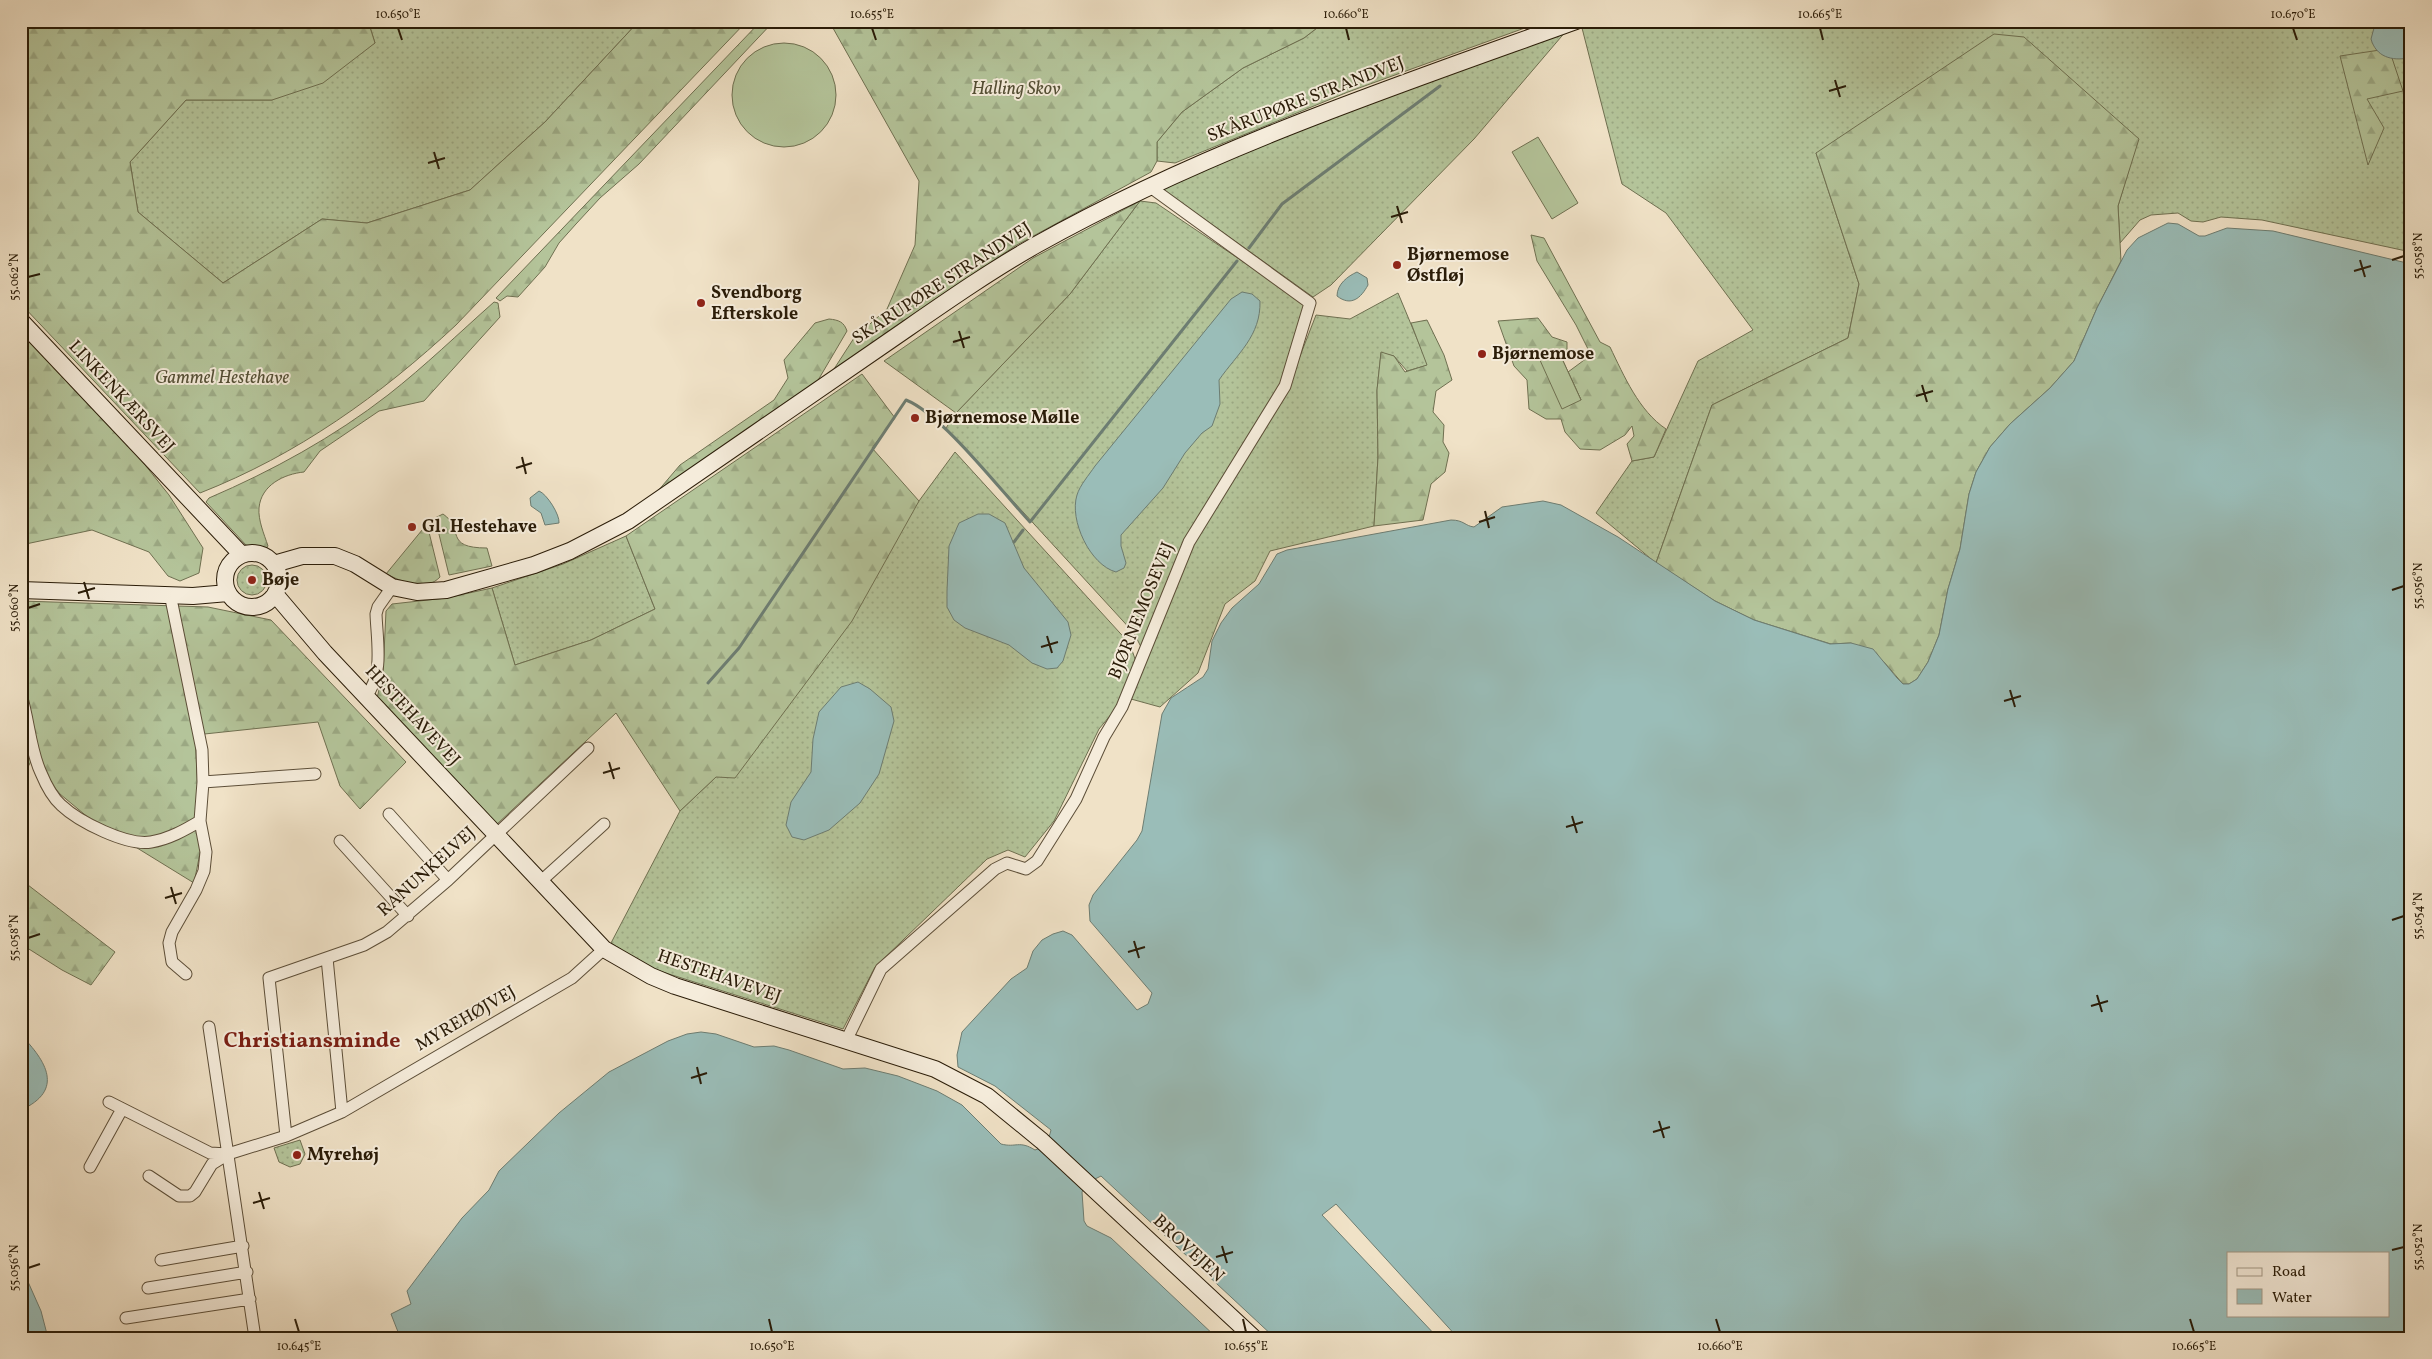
<svg xmlns="http://www.w3.org/2000/svg" width="2432" height="1359" viewBox="0 0 2432 1359" font-family="Vollkorn,serif">
<style>
.grass{fill:url(#grass-dots);stroke:#6f7051}
.forest{fill:url(#forest-firs);stroke:#6f7051}
.pitch{fill:#b4c49a;stroke:#6f7051}
.water{fill:#9abdb8;stroke:#6d7d72;fill-rule:evenodd}
.lines{fill:none;stroke-linecap:round;stroke-linejoin:round}
.stream{stroke:#6d7d72;stroke-width:3}
.street-casing{stroke:#5c4e38;stroke-width:13}
.secondary-casing{stroke:#2a1c08;stroke-width:18}
.street{stroke:#f5ecdb;stroke-width:11}
.secondary{stroke:#f5ecdb;stroke-width:16}
.ticks{fill:none;stroke:#2a1c08;stroke-width:2}
.poi-dot{fill:#8f2418;stroke:#f5ecdb;stroke-width:2}
.labels{text-anchor:middle;dominant-baseline:central;stroke-width:4;stroke-linejoin:round;paint-order:stroke}
.park-label{font-size:18px;font-style:italic;fill:#534e34;stroke:#f5ecdb}
.street-label{font-size:18px;fill:#2a1c08;stroke:#f5ecdb}
.poi-label{font-size:18px;font-weight:bold;fill:#2a1c08;stroke:#f5ecdb;text-anchor:start}
.district-label{font-size:22px;font-weight:bold;fill:#7a1f14;stroke:#f5ecdb}
.neatline{fill:none;stroke:#2a1c08;stroke-width:2}
.ticks-label{font-size:12px;text-anchor:middle;fill:#2a1c08}
</style>
<defs>
<pattern id="grass-dots" width="8" height="8" patternUnits="userSpaceOnUse" patternTransform="scale(1.25)"><rect width="8" height="8" fill="#b4c49a"/><path d="M2 2h.1M6 6h.1" fill="none" stroke="#9ba883" stroke-width="1.8" stroke-linecap="round"/></pattern>
<pattern id="forest-firs" width="22" height="20" patternUnits="userSpaceOnUse" patternTransform="scale(1.25)"><rect width="22" height="20" fill="#b4c49a"/><path d="M5 1l3.5 6h-7zM16 11l3.5 6h-7z" fill="#9ba883"/></pattern>
</defs>
<rect width="100%" height="100%" fill="#f0e2c7"/>
<filter id="stains"><feTurbulence type="fractalNoise" baseFrequency=".004" numOctaves="4"/><feColorMatrix values="0 0 0 0 .2 0 0 0 0 .09 0 0 0 0 .02 0 0 0 .5 -.17"/></filter>
<radialGradient id="worn" r=".72"><stop offset=".6" stop-color="#630" stop-opacity="0"/><stop offset="1" stop-color="#630" stop-opacity=".3"/></radialGradient>
<!-- grass -->
<path class="grass" d="M 368,21 L 639,21 L 545,122 L 470,190 L 367,223 L 322,219 L 223,283 L 138,212 L 130,162 L 186,100 L 272,100 L 375,43 Z
M 1326,21 L 1544,21 L 1348,92 L 1175,163 L 1157,161 L 1157,142 L 1182,112 L 1243,68 L 1304,38 Z
M 1601,21 L 2411,21 L 2411,252 L 2262,220 L 2221,217 L 2203,222 L 2191,221 L 2178,213 L 2151,215 L 2140,220 L 2120,243 L 2118,206 L 2138,139 L 1816,153 L 1859,284 L 1848,338 L 1712,405 L 1656,563 L 1596,513 L 1632,461 L 1654,457 L 1698,361 L 1753,330 L 1666,213 L 1622,184 L 1582,28 Z
M 1567,30 L 1474,139 L 1331,285 L 1313,297 L 1158,186 L 1213,162 Z
M 1140,201 L 1156,203 L 1306,304 L 1281,384 L 1186,540 L 1141,647 L 1134,633 L 946,428 L 956,413 L 1070,294 Z
M 1398,293 L 1428,365 L 1407,371 L 1394,356 L 1381,353 L 1377,391 L 1378,457 L 1374,526 L 1270,551 L 1255,581 L 1225,604 L 1198,673 L 1160,707 L 1131,699 L 1193,544 L 1288,387 L 1316,315 L 1350,319 Z
M 955,452 L 1130,644 L 1136,662 L 1118,706 L 1099,729 L 1054,821 L 1025,857 L 1008,850 L 987,859 L 875,967 L 843,1029 L 650,968 L 611,943 L 680,811 L 716,777 Z
M 626,536 L 655,609 L 591,640 L 515,665 L 492,588 L 563,564 Z
M237 580a15 15 0 1 1 30 0a15 15 0 1 1-30 0Z
M 300,1140 L 305,1154 L 300,1164 L 290,1167 L 279,1162 L 274,1148 Z"/>
<!-- forest -->
<path class="forest" d="M 21,21 L 368,21 L 375,43 L 323,83 L 272,100 L 186,100 L 130,162 L 138,212 L 223,283 L 322,219 L 367,223 L 470,190 L 545,122 L 639,21 L 747,21 L 456,325 C 381,395 297,455 200,493 L 21,304 Z
M 761,21 L 774,21 L 639,164 L 600,198 L 576,224 L 559,243 L 545,267 L 518,297 L 507,296 L 500,301 L 496,298 Z
M 829,21 L 1326,21 L 1304,38 L 1243,68 L 1182,112 L 1157,142 L 1157,161 L 1151,172 L 1015,246 L 834,369 L 854,338 L 887,309 L 915,245 L 919,181 Z
M 1994,34 L 2024,37 L 2139,139 L 2118,206 L 2121,261 L 2097,308 L 2074,361 L 2050,388 L 2010,424 L 1990,447 L 1976,472 L 1969,494 L 1960,549 L 1948,589 L 1939,635 L 1928,662 L 1917,679 L 1909,684 L 1903,684 L 1884,662 L 1851,643 L 1831,644 L 1754,620 L 1715,601 L 1656,563 L 1712,405 L 1848,338 L 1859,284 L 1816,153 Z
M 2380,50 L 2391,55 L 2403,91 L 2367,99 L 2384,128 L 2368,165 L 2340,56 Z
M 1140,201 L 1070,294 L 956,413 L 884,361 L 1033,258 Z
M 1531,235 L 1544,238 L 1600,342 L 1610,347 C 1624,376 1639,411 1666,429 L 1654,457 L 1632,461 L 1627,444 L 1634,436 L 1632,426 L 1625,435 L 1600,450 L 1580,449 L 1565,432 L 1561,419 L 1546,419 L 1529,409 L 1527,380 L 1514,366 L 1498,321 L 1538,318 L 1552,337 L 1567,342 L 1567,351 L 1561,356 L 1558,350 L 1581,400 L 1568,372 L 1591,355 L 1576,325 L 1537,261 Z
M 494,302 L 498,303 L 500,317 L 424,401 L 379,411 L 320,451 L 304,472 C 284,474 261,485 259,508 C 258,520 264,534 268,546 L 265,550 L 246,545 L 206,502 L 209,498 C 272,471 334,437 388,395 C 425,366 459,333 494,302 Z
M 829,319 C 839,320 844,322 847,331 L 817,382 L 657,492 L 680,465 L 774,400 L 788,378 L 784,360 L 815,323 Z
M 1427,320 L 1444,355 L 1452,380 L 1436,391 L 1433,412 L 1444,425 L 1443,442 L 1449,453 L 1445,472 L 1431,484 L 1423,520 L 1374,526 L 1378,457 L 1377,390 L 1381,352 L 1394,356 L 1405,372 L 1427,365 L 1411,323 Z
M 21,328 L 118,431 L 169,495 L 203,548 L 199,573 L 180,581 L 168,576 L 149,552 L 92,530 L 21,545 Z
M 862,374 L 895,418 L 872,448 L 919,501 L 852,621 L 735,778 L 716,777 L 680,811 L 616,713 L 496,825 L 377,698 L 383,674 L 386,611 L 392,604 L 446,598 L 492,588 L 515,665 L 591,640 L 655,609 L 626,536 Z
M 443,514 C 465,529 443,548 487,548 L 492,566 L 449,575 L 435,518 Z
M 427,524 L 440,577 C 426,592 403,582 386,574 Z
M 21,601 L 208,607 L 271,620 L 406,762 L 360,809 L 340,786 L 318,722 L 195,735 L 201,848 L 194,883 L 90,819 L 60,794 L 32,759 L 21,781 Z
M 28,885 L 115,952 L 91,985 L 62,970 L 21,944 L 21,898 Z"/>
<!-- pitch -->
<path class="pitch" d="M732 95a52 52 0 1 1 104 0a52 52 0 1 1-104 0Z
M 1538,137 L 1578,203 L 1552,219 L 1512,152 Z
M 1558,350 L 1581,400 L 1562,409 L 1539,358 Z"/>
<!-- water -->
<path class="water" d="M 2380,21 L 2411,21 L 2411,56 L 2408,58 C 2392,61 2376,57 2371,39 L 2374,28 Z
M 2168,223 L 2178,224 L 2199,236 L 2205,236 L 2227,228 L 2273,231 L 2411,264 L 2411,1338 L 1458,1338 L 1336,1204 L 1322,1215 L 1438,1338 L 1275,1338 L 1101,1176 L 1087,1183 L 1082,1192 L 1084,1221 L 1087,1226 L 1111,1238 L 1217,1338 L 397,1338 L 400,1337 L 391,1314 L 411,1304 L 407,1291 L 462,1218 L 489,1190 L 499,1171 L 559,1113 L 609,1072 L 668,1041 L 687,1034 L 701,1032 L 716,1034 L 754,1047 L 774,1046 L 789,1050 L 843,1069 L 865,1068 L 898,1076 L 937,1091 L 962,1105 L 1001,1144 C 1016,1148 1019,1140 1035,1150 C 1045,1147 1049,1139 1051,1130 L 995,1086 L 958,1067 L 957,1055 L 962,1032 L 1011,979 L 1027,968 L 1033,951 L 1042,940 L 1053,934 L 1063,931 L 1072,935 L 1137,1010 L 1148,1004 L 1152,993 L 1090,921 L 1089,905 L 1093,895 L 1137,840 L 1142,831 L 1162,714 L 1171,698 L 1203,677 L 1208,669 L 1212,641 L 1221,623 L 1232,608 L 1259,584 L 1277,554 L 1287,550 L 1451,520 C 1464,520 1465,526 1474,527 L 1502,507 L 1543,501 L 1561,505 L 1618,537 L 1715,601 L 1754,620 L 1830,644 L 1851,643 L 1873,649 L 1897,678 L 1903,684 L 1909,684 L 1917,679 L 1928,662 L 1939,635 L 1948,589 L 1960,549 L 1969,494 L 1976,472 L 1990,447 L 2010,424 L 2050,388 L 2074,361 L 2097,308 L 2127,250 L 2138,238 ZM 2228,1253 L 2388,1253 L 2388,1315 L 2228,1315 Z
M 1357,272 L 1367,278 L 1368,285 C 1361,298 1351,307 1337,296 C 1337,284 1348,276 1357,272 Z
M 1242,292 L 1252,294 L 1260,301 C 1261,336 1237,354 1219,380 L 1220,404 L 1212,426 L 1202,433 L 1185,453 L 1163,488 L 1121,535 L 1121,546 L 1126,563 L 1124,568 L 1116,572 C 1090,565 1069,520 1077,495 C 1080,485 1089,475 1095,466 L 1231,299 Z
M 539,491 C 547,494 560,515 559,523 L 545,525 L 541,513 L 531,506 L 530,498 Z
M 978,514 L 989,514 L 1005,523 L 1024,568 L 1068,622 L 1071,635 L 1063,661 L 1057,668 L 1047,669 L 1032,663 L 1009,645 L 965,628 L 954,620 L 947,607 L 947,591 L 949,546 L 959,523 Z
M 858,682 L 870,689 L 891,707 L 894,721 L 879,774 L 860,803 L 829,830 L 804,840 L 792,837 L 786,825 L 791,802 L 811,772 L 813,739 L 819,712 L 841,687 Z
M 21,1035 C 46,1061 65,1090 21,1110 Z
M 21,1266 L 41,1311 L 48,1338 L 21,1338 Z"/>
<g class="lines">
<!-- stream -->
<path class="stream" d="M 1249,248 L 1282,204 L 1440,86
M 1014,542 L 1023,530
M 708,683 L 739,648 L 906,400 C 942,414 1001,491 1030,522 L 1237,261"/>
<defs>
<path id="street" d="M 170,594 L 202,750 L 203,782 L 200,821 L 206,852 L 204,871 L 196,890 L 172,932 L 169,943 L 172,962 L 186,974
M 21,695 C 29,720 30,750 41,773 C 46,785 52,797 61,805 C 79,822 127,846 151,842 C 169,839 185,830 200,821
M 366,696 C 384,675 377,641 376,614 L 378,607 L 392,587
M 203,782 L 315,774
M 389,814 L 448,880
M 340,841 L 408,916
M 540,882 L 604,824
M 327,958 L 342,1112
M 209,1027 L 255,1338
M 846,1041 L 881,969 L 995,869 L 1007,863 L 1026,869 L 1037,861 L 1076,799 L 1104,737 L 1122,707 L 1189,542 L 1285,386 L 1310,303 L 1149,186
M 109,1102 L 210,1153 L 228,1154
M 286,1136 L 269,978 L 364,945 L 387,932 L 448,880 L 588,748
M 90,1167 L 122,1109
M 149,1176 L 179,1196 L 190,1196 L 195,1192 L 212,1164 L 228,1154 L 286,1136 L 342,1112 L 572,978 L 604,949
M 161,1260 L 243,1246
M 148,1288 L 247,1272
M 126,1318 L 250,1299"/>
<path id="secondary" d="M 21,321 L 242,555
M225 580a27 27 0 1 1 54 0a27 27 0 1 1-54 0Z
M 274,564 L 302,556 L 335,556 L 355,564 L 392,587 L 417,592 L 446,590 L 534,565 L 570,551 L 628,521 C 713,463 797,404 882,346 C 933,311 983,275 1036,245 C 1207,149 1393,87 1576,21
M 21,590 L 193,596 L 228,593
M 275,594 L 325,653 L 604,949 L 651,976 L 675,986 L 935,1069 L 987,1096 L 1042,1141 L 1254,1338"/>
</defs>
<!-- street casing -->
<use href="#street" class="street-casing"/>
<!-- secondary casing -->
<use href="#secondary" class="secondary-casing"/>
<!-- street -->
<use href="#street" class="street"/>
<!-- secondary -->
<use href="#secondary" class="secondary"/>
</g>
<!-- ticks -->
<path class="ticks" d="M 398,28 L 402,40M 872,28 L 876,40M 1346,28 L 1349,40M 1820,28 L 1823,40M 2293,28 L 2297,40M 1835,80 L 1840,97M 1829,91 L 1846,86M 434,152 L 439,169M 428,163 L 445,158M 1397,206 L 1402,223M 1391,217 L 1408,212M 2360,260 L 2365,277M 2392,260 L 2404,256M 2354,271 L 2371,266M 28,277 L 40,274M 959,331 L 964,348M 953,342 L 970,337M 1922,385 L 1927,402M 1916,396 L 1933,391M 522,457 L 526,474M 516,468 L 532,463M 1485,511 L 1489,528M 1479,522 L 1495,517M 84,582 L 89,599M 2392,590 L 2404,586M 78,593 L 95,588M 28,608 L 40,604M 1047,636 L 1052,653M 1041,647 L 1058,642M 2010,690 L 2015,707M 2004,701 L 2021,696M 609,762 L 614,779M 603,773 L 620,768M 1572,816 L 1577,833M 1566,827 L 1583,822M 171,887 L 176,904M 165,898 L 182,893M 2392,920 L 2404,916M 28,938 L 40,934M 1134,941 L 1139,958M 1128,952 L 1145,947M 2097,995 L 2102,1012M 2091,1006 L 2108,1001M 697,1067 L 701,1084M 691,1078 L 707,1073M 1659,1121 L 1664,1138M 1653,1132 L 1670,1127M 259,1192 L 264,1209M 253,1203 L 270,1198M 1222,1246 L 1227,1263M 2392,1250 L 2404,1247M 1216,1257 L 1233,1252M 28,1268 L 40,1264M 295,1319 L 299,1332M 769,1319 L 772,1332M 1243,1319 L 1246,1332M 1716,1319 L 1720,1332M 2190,1319 L 2194,1332"/>
<!-- markers -->
<g class="poi-dot">
<circle cx="1397" cy="265" r="5"/>
<circle cx="701" cy="303" r="5"/>
<circle cx="1482" cy="354" r="5"/>
<circle cx="915" cy="418" r="5"/>
<circle cx="412" cy="527" r="5"/>
<circle cx="252" cy="580" r="5"/>
<circle cx="297" cy="1155" r="5"/>
</g>
<g class="labels">
<!-- park labels -->
<g class="park-label">
<text x="1016" y="89">Halling Skov</text>
<text x="222" y="378">Gammel Hestehave</text>
</g>
<!-- street labels -->
<g class="street-label">
<text transform="translate(1306 100) rotate(-21)">SKÅRUPØRE STRANDVEJ</text>
<text transform="translate(942 284) rotate(-33)">SKÅRUPØRE STRANDVEJ</text>
<text transform="translate(121 397) rotate(47)">LINKENKÆRSVEJ</text>
<text transform="translate(1142 611) rotate(-68)">BJØRNEMOSEVEJ</text>
<text transform="translate(412 716) rotate(47)">HESTEHAVEVEJ</text>
<text transform="translate(427 872) rotate(-42)">RANUNKELVEJ</text>
<text transform="translate(719 977) rotate(19)">HESTEHAVEVEJ</text>
<text transform="translate(466 1019) rotate(-30)">MYREHØJVEJ</text>
<text transform="translate(1188 1249) rotate(43)">BROVEJEN</text>
</g>
<!-- poi labels -->
<g class="poi-label">
<text x="1407" y="255">Bjørnemose<tspan x="1407" dy="21">Østfløj</tspan></text>
<text x="711" y="293">Svendborg<tspan x="711" dy="21">Efterskole</tspan></text>
<text x="1492" y="354">Bjørnemose</text>
<text x="925" y="418">Bjørnemose Mølle</text>
<text x="422" y="527">Gl. Hestehave</text>
<text x="262" y="580">Bøje</text>
<text x="307" y="1155">Myrehøj</text>
</g>
<!-- district labels -->
<g class="district-label">
<text x="312" y="1041">Christiansminde</text>
</g>
</g>
<!-- margin -->
<rect width="2432" height="1359" fill="none" stroke="#f0e2c7" stroke-width="55"/>
<!-- legend -->
<rect x="2227" y="1252" width="162" height="65" fill="#f5ecdb" stroke="#a49987"/>
<rect x="2237" y="1268" width="25" height="8" fill="#f5ecdb" stroke="#a49987"/>
<text x="2272" y="1276" font-size="15" fill="#2a1c08">Road</text>
<rect x="2237" y="1289" width="25" height="15" fill="#9abdb8" stroke="#a49987"/>
<text x="2272" y="1302" font-size="15" fill="#2a1c08">Water</text>
<rect x="28" y="28" width="2376" height="1304" class="neatline"/>
<g class="ticks-label">
<text x="398" y="18">10.650°E</text>
<text x="872" y="18">10.655°E</text>
<text x="1346" y="18">10.660°E</text>
<text x="1820" y="18">10.665°E</text>
<text x="2293" y="18">10.670°E</text>
<text transform="translate(2418 256) rotate(-90)" y="4">55.058°N</text>
<text transform="translate(14 277) rotate(-90)" y="4">55.062°N</text>
<text transform="translate(2418 586) rotate(-90)" y="4">55.056°N</text>
<text transform="translate(14 608) rotate(-90)" y="4">55.060°N</text>
<text transform="translate(2418 916) rotate(-90)" y="4">55.054°N</text>
<text transform="translate(14 938) rotate(-90)" y="4">55.058°N</text>
<text transform="translate(2418 1247) rotate(-90)" y="4">55.052°N</text>
<text transform="translate(14 1268) rotate(-90)" y="4">55.056°N</text>
<text x="299" y="1350">10.645°E</text>
<text x="772" y="1350">10.650°E</text>
<text x="1246" y="1350">10.655°E</text>
<text x="1720" y="1350">10.660°E</text>
<text x="2194" y="1350">10.665°E</text>
</g>
<rect width="100%" height="100%" filter="url(#stains)"/>
<rect width="100%" height="100%" fill="url(#worn)"/>
</svg>
